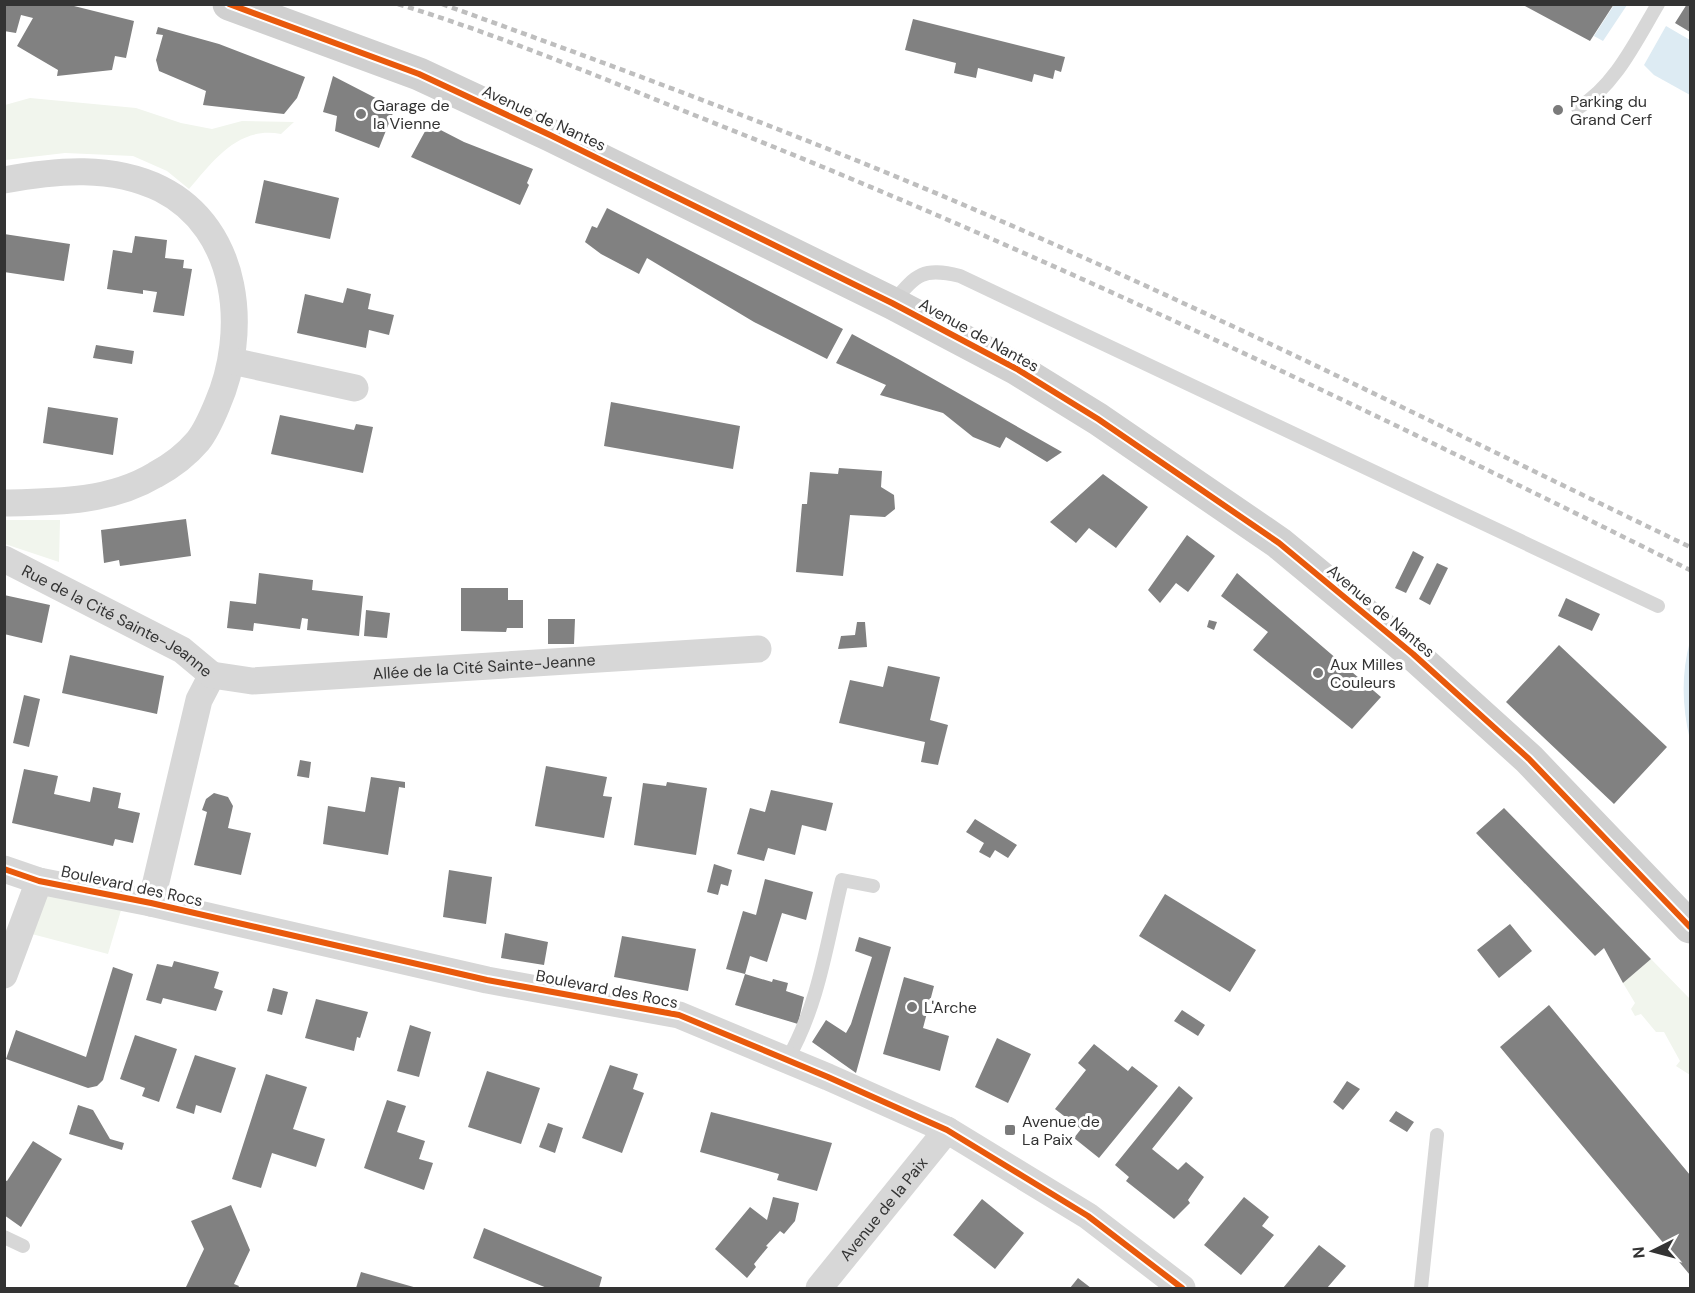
<svg xmlns="http://www.w3.org/2000/svg" width="1695" height="1293" viewBox="0 0 1695 1293" font-family="'DM Sans',sans-serif">
<style>
.green{fill:#f1f5ed}
.water{fill:#ddebf3}
.building{fill:#818181}
.lines{fill:none;stroke-linecap:round;stroke-linejoin:round}
.lane{stroke:#d7d7d7;stroke-width:14}
.street{stroke:#d7d7d7;stroke-width:27}
.secondary{stroke:#d0d0d0;stroke-width:33}
.rail{stroke:#bebebe;stroke-width:4.5;stroke-dasharray:6 4.5;stroke-linecap:butt}
.cycleway-casing{stroke:#fff;stroke-width:10}
.cycleway{stroke:#e8590c;stroke-width:6}
.poi-dot{fill:#7a7a7a;stroke:#fff;stroke-width:2}
.labels{text-anchor:middle;dominant-baseline:central;stroke-width:6;stroke-linejoin:round;paint-order:stroke}
.poi-label{font-size:16px;fill:#333;stroke:#fff;text-anchor:start}
.street-label{font-size:16px;fill:#333;stroke:#fff}
</style>
<rect width="100%" height="100%" fill="#fff"/>
<!-- green -->
<path class="green" d="M 30,98 L 136,108 L 181,123 L 212,129 L 242,121 L 294,122 L 281,134 C 238,126 214,160 189,189 L 167,171 L 133,156 L 65,153 L 5,160 L 5,105 Z
M 5,520 L 60,520 L 59,562 L 5,544 Z
M 41,889 L 122,907 L 108,954 L 28,933 Z
M 1651,959 L 1690,999 L 1690,1075 L 1676,1066 L 1680,1061 L 1664,1032 L 1656,1032 L 1641,1014 L 1635,1016 L 1631,1009 L 1635,1003 L 1623,983 Z"/>
<!-- water -->
<path class="water" d="M 1614,5 L 1627,5 L 1603,41 L 1594,36 Z
M 1666,26 L 1690,40 L 1690,95 L 1654,75 L 1644,65 Z
M 1690,641 L 1690,740 C 1682,706 1681,675 1690,641 Z"/>
<!-- building -->
<path class="building" d="M 4,4 L 66,4 L 134,21 L 126,58 L 115,56 L 112,70 L 57,76 L 58,70 L 17,46 L 33,18 L 21,15 L 16,33 L 4,31 Z
M 1521,4 L 1614,4 L 1590,41 Z
M 1687,4 L 1690,4 L 1690,32 L 1675,23 Z
M 913,19 L 1065,57 L 1061,72 L 1055,70 L 1053,79 L 1034,74 L 1032,82 L 978,68 L 976,78 L 954,73 L 956,63 L 905,50 Z
M 158,27 L 219,44 L 305,77 L 297,98 L 284,114 L 203,105 L 206,91 L 159,71 L 156,60 L 163,35 L 156,34 Z
M 333,76 L 395,108 L 379,148 L 335,131 L 337,116 L 323,112 Z
M 429,124 L 464,142 L 533,169 L 527,183 L 529,185 L 520,205 L 411,157 Z
M 264,180 L 339,198 L 330,239 L 255,223 Z
M 607,208 L 843,329 L 827,359 L 754,322 L 647,258 L 639,274 L 601,254 L 585,242 L 592,226 L 597,228 Z
M 4,234 L 70,244 L 64,281 L 4,272 Z
M 135,236 L 167,240 L 165,258 L 184,260 L 183,268 L 192,269 L 184,316 L 153,312 L 157,292 L 143,290 L 143,294 L 107,289 L 113,250 L 132,253 Z
M 347,288 L 371,294 L 368,309 L 394,315 L 389,335 L 369,330 L 366,348 L 297,333 L 305,294 L 343,303 Z
M 852,334 L 900,360 L 1062,452 L 1047,462 L 1006,437 L 1000,448 L 973,437 L 943,413 L 880,395 L 886,385 L 836,363 Z
M 96,345 L 134,351 L 132,364 L 93,358 Z
M 611,402 L 740,426 L 733,469 L 604,446 Z
M 48,407 L 118,418 L 113,455 L 43,443 Z
M 280,415 L 354,430 L 356,424 L 373,427 L 363,473 L 271,454 Z
M 839,468 L 882,471 L 881,487 L 894,495 L 895,509 L 885,517 L 850,515 L 843,576 L 796,572 L 802,504 L 807,504 L 810,472 L 838,474 Z
M 1103,474 L 1148,507 L 1116,548 L 1089,528 L 1076,543 L 1050,522 Z
M 186,519 L 191,556 L 120,566 L 119,560 L 104,563 L 101,530 Z
M 1187,535 L 1215,556 L 1188,592 L 1176,583 L 1160,603 L 1148,590 Z
M 1413,551 L 1424,557 L 1406,593 L 1395,588 Z
M 1437,563 L 1448,568 L 1430,605 L 1419,599 Z
M 259,573 L 313,580 L 312,590 L 363,596 L 359,636 L 307,630 L 308,619 L 302,618 L 300,629 L 254,623 L 253,631 L 227,628 L 230,601 L 256,604 Z
M 1237,573 L 1381,697 L 1352,729 L 1253,650 L 1268,632 L 1221,596 Z
M 461,588 L 508,588 L 508,600 L 523,600 L 523,628 L 507,628 L 506,632 L 461,631 Z
M 4,595 L 50,605 L 42,643 L 4,634 Z
M 1566,598 L 1600,614 L 1592,631 L 1558,616 Z
M 366,610 L 390,613 L 387,638 L 364,636 Z
M 548,619 L 575,619 L 574,644 L 548,644 Z
M 1209,620 L 1217,622 L 1214,630 L 1207,627 Z
M 857,622 L 865,622 L 867,647 L 838,649 L 841,636 L 855,635 Z
M 1559,645 L 1667,747 L 1614,804 L 1506,702 Z
M 70,655 L 164,676 L 157,714 L 62,693 Z
M 888,666 L 940,677 L 930,720 L 948,725 L 938,765 L 921,762 L 925,742 L 839,723 L 850,680 L 883,687 Z
M 24,695 L 40,699 L 29,747 L 13,743 Z
M 300,760 L 311,762 L 309,778 L 297,776 Z
M 546,766 L 607,777 L 603,796 L 612,797 L 604,838 L 535,826 Z
M 24,769 L 58,776 L 54,794 L 90,802 L 93,787 L 121,793 L 118,808 L 140,813 L 133,843 L 115,839 L 113,846 L 12,823 Z
M 371,777 L 405,782 L 405,788 L 399,787 L 388,855 L 323,844 L 328,806 L 365,812 Z
M 667,782 L 707,788 L 696,855 L 634,845 L 643,783 L 666,786 Z
M 771,790 L 833,803 L 826,831 L 802,825 L 795,855 L 768,848 L 764,861 L 737,854 L 750,808 L 765,812 Z
M 214,793 L 228,797 L 233,806 L 228,828 L 251,833 L 241,875 L 194,865 L 207,812 L 202,810 L 206,799 Z
M 1504,808 L 1651,959 L 1623,983 L 1604,948 L 1595,956 L 1476,833 Z
M 975,819 L 1017,845 L 1008,858 L 995,850 L 990,858 L 979,852 L 984,843 L 966,832 Z
M 714,864 L 732,870 L 728,886 L 721,884 L 718,895 L 707,892 Z
M 449,870 L 492,877 L 486,924 L 443,917 Z
M 765,879 L 813,892 L 806,920 L 782,913 L 767,962 L 750,956 L 745,974 L 772,982 L 773,979 L 788,983 L 786,991 L 804,997 L 798,1024 L 735,1005 L 745,974 L 726,969 L 743,911 L 756,915 Z
M 1165,894 L 1256,950 L 1230,992 L 1139,936 Z
M 1510,924 L 1532,951 L 1499,978 L 1477,950 Z
M 505,933 L 548,942 L 544,965 L 501,958 Z
M 622,936 L 696,949 L 688,991 L 614,977 Z
M 859,937 L 891,947 L 856,1073 L 812,1042 L 826,1020 L 846,1033 L 851,1024 L 872,957 L 855,951 Z
M 174,961 L 219,972 L 214,988 L 223,991 L 216,1011 L 163,998 L 161,1004 L 146,1000 L 157,964 L 172,967 Z
M 113,967 L 133,974 L 103,1080 L 97,1086 L 88,1088 L 6,1059 L 16,1030 L 86,1057 Z
M 904,977 L 934,986 L 923,1028 L 949,1036 L 940,1071 L 883,1054 Z
M 273,988 L 288,992 L 282,1015 L 267,1011 Z
M 316,999 L 368,1012 L 360,1038 L 357,1037 L 354,1051 L 305,1038 Z
M 1549,1005 L 1690,1175 L 1690,1275 L 1500,1047 Z
M 1182,1010 L 1205,1025 L 1198,1036 L 1174,1021 Z
M 410,1025 L 431,1032 L 419,1077 L 397,1071 Z
M 135,1035 L 177,1049 L 159,1102 L 142,1096 L 145,1088 L 120,1079 Z
M 997,1038 L 1031,1054 L 1008,1103 L 975,1087 Z
M 1094,1044 L 1128,1071 L 1132,1066 L 1158,1086 L 1099,1158 L 1074,1138 L 1081,1129 L 1055,1109 L 1086,1070 L 1078,1063 Z
M 195,1055 L 236,1068 L 221,1113 L 196,1105 L 194,1114 L 176,1108 Z
M 610,1065 L 638,1074 L 633,1089 L 644,1093 L 622,1153 L 582,1138 Z
M 487,1071 L 540,1088 L 521,1144 L 468,1127 Z
M 266,1074 L 307,1087 L 293,1129 L 325,1139 L 316,1167 L 272,1153 L 261,1188 L 232,1179 Z
M 1347,1081 L 1360,1089 L 1343,1110 L 1333,1102 Z
M 1179,1086 L 1193,1098 L 1152,1149 L 1178,1170 L 1186,1162 L 1204,1177 L 1188,1200 L 1190,1203 L 1174,1219 L 1126,1181 L 1129,1177 L 1115,1165 Z
M 387,1100 L 406,1106 L 397,1132 L 425,1141 L 419,1159 L 433,1163 L 424,1190 L 364,1168 Z
M 78,1105 L 93,1110 L 110,1139 L 124,1143 L 122,1150 L 69,1134 Z
M 1396,1111 L 1414,1122 L 1407,1132 L 1389,1121 Z
M 711,1112 L 832,1143 L 817,1191 L 777,1180 L 779,1174 L 700,1152 Z
M 548,1123 L 563,1128 L 555,1153 L 539,1147 Z
M 33,1141 L 62,1159 L 21,1227 L 4,1215 L 4,1180 L 7,1181 Z
M 773,1197 L 799,1203 L 795,1221 L 784,1234 L 780,1231 L 766,1246 L 768,1247 L 754,1264 L 756,1267 L 747,1278 L 715,1249 L 750,1207 L 767,1220 Z
M 1244,1197 L 1269,1217 L 1262,1226 L 1274,1235 L 1241,1275 L 1204,1245 Z
M 982,1199 L 1024,1233 L 995,1269 L 953,1235 Z
M 231,1205 L 250,1250 L 234,1284 L 239,1286 L 238,1288 L 186,1287 L 204,1249 L 191,1221 Z
M 484,1228 L 602,1277 L 599,1288 L 547,1288 L 473,1258 Z
M 1319,1245 L 1346,1266 L 1327,1288 L 1283,1288 Z
M 361,1272 L 417,1288 L 356,1288 Z
M 1078,1278 L 1091,1288 L 1070,1288 Z"/>
<g class="lines">
<!-- lane -->
<path class="lane" d="M 1578,108 C 1615,86 1636,41 1658,4
M 892,303 C 917,274 922,267 960,276 L 1658,606
M 787,1060 C 819,1005 827,941 842,880 L 873,886
M 4,1237 L 23,1246
M 1421,1288 L 1437,1135"/>
<!-- street -->
<g class="street">
<path d="M 4,180 C 57,170 112,165 161,189 C 240,229 249,332 217,405 C 212,417 206,431 198,441 C 187,454 170,467 155,475 C 110,502 56,502 4,503"/>
<path d="M 232,361 L 355,388"/>
<path id="s1" d="M 4,559 L 182,650 L 212,675 L 199,700 L 151,903"/>
<path id="s2" d="M 212,675 L 252,681 L 758,649"/>
<path d="M 4,869 L 39,881 L 151,903 L 487,980 L 679,1015 L 828,1077 L 947,1130 L 1088,1216 L 1182,1288"/>
<path d="M 4,975 L 39,881"/>
<path id="s3" d="M 819,1288 L 947,1130"/>
</g>
<!-- secondary -->
<path class="secondary" d="M 229,4 L 419,74 L 550,135 L 892,303 L 1017,369 L 1098,419 L 1279,543 L 1413,654 L 1529,759 L 1690,927"/>
<!-- rail -->
<path class="rail" d="M 398,4 C 509,38 616,84 724,127 C 1054,258 1373,412 1690,570
M 442,4 C 625,70 806,137 985,214 C 1223,317 1456,434 1690,547"/>
<defs>
<path id="cycleway" d="M 229,4 L 419,74 L 550,135 L 892,303 L 1017,369 L 1098,419 L 1279,543 L 1413,654 L 1529,759 L 1690,927
M 4,869 L 39,881 L 151,903 L 487,980 L 679,1015 L 828,1077 L 947,1130 L 1088,1216 L 1182,1288"/>
</defs>
<!-- cycleway casing -->
<use href="#cycleway" class="cycleway-casing"/>
<!-- cycleway -->
<use href="#cycleway" class="cycleway"/>
</g>
<!-- markers -->
<g class="poi-dot">
<circle cx="1558" cy="110" r="6"/>
<circle cx="361" cy="114" r="6"/>
<circle cx="1318" cy="673" r="6"/>
<circle cx="912" cy="1007" r="6"/>
<rect x="1004" y="1124" width="12" height="12" rx="3"/>
</g>
<g class="labels">
<!-- poi labels -->
<g class="poi-label">
<text x="1570" y="101">Parking du<tspan x="1570" dy="18">Grand Cerf</tspan></text>
<text x="373" y="105">Garage de<tspan x="373" dy="18">la Vienne</tspan></text>
<text x="1330" y="664">Aux Milles<tspan x="1330" dy="18">Couleurs</tspan></text>
<text x="924" y="1007">L'Arche</text>
<text x="1022" y="1121">Avenue de<tspan x="1022" dy="18">La Paix</tspan></text>
</g>
<!-- street labels -->
<g class="street-label">
<text transform="translate(544 118) rotate(25)">Avenue de Nantes</text>
<text transform="translate(979 335) rotate(29)">Avenue de Nantes</text>
<text transform="translate(1381 611) rotate(40)">Avenue de Nantes</text>
<text stroke="none"><textPath href="#s1" startOffset="129">Rue de la Cité Sainte-Jeanne</textPath></text>
<text stroke="none"><textPath href="#s2" startOffset="273">Allée de la Cité Sainte-Jeanne</textPath></text>
<text transform="translate(132 886) rotate(12)">Boulevard des Rocs</text>
<text transform="translate(607 989) rotate(11)">Boulevard des Rocs</text>
<text stroke="none"><textPath href="#s3" startOffset="102">Avenue de la Paix</textPath></text>
</g>
</g>
<!-- border -->
<rect width="1695" height="1293" fill="none" stroke="#333333" stroke-width="12"/>
<!-- north arrow -->
<g transform="translate(1653 1251) rotate(264)" stroke="#ffffff" stroke-width="4.5" paint-order="stroke">
<path d="M0-4.5L10 22L0 15L-10 22Z" fill="#333333"/>
<text y="-9" font-size="16" font-weight="bold" text-anchor="middle" fill="#333333">N</text>
</g>
</svg>
